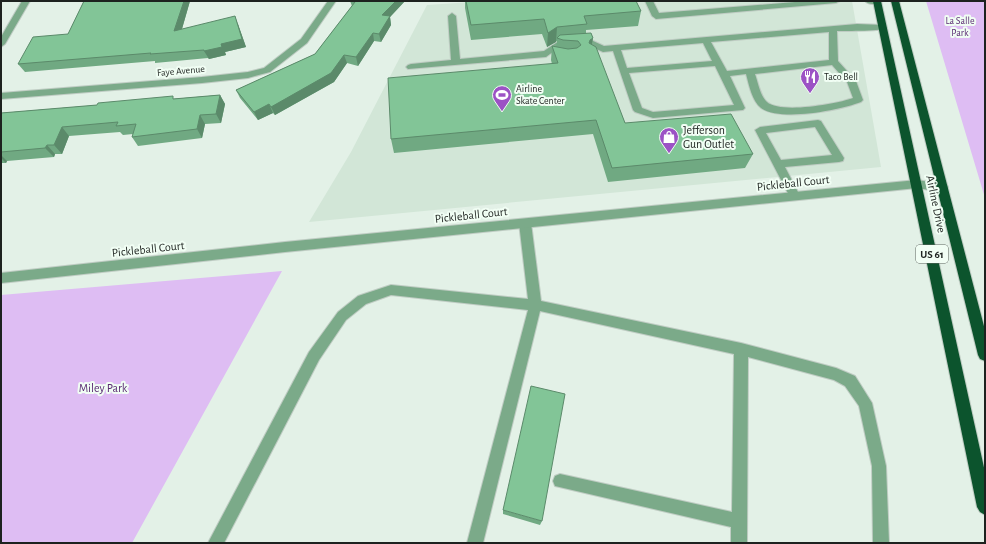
<svg xmlns="http://www.w3.org/2000/svg" width="986" height="544" viewBox="0 0 986 544" font-family="'Alegreya Sans',sans-serif">
<style>
.built{fill:#d2e6d7}
.green{fill:#debdf3}
.lines{fill:none;stroke-linecap:round;stroke-linejoin:round}
.lane-casing{stroke:#bfccc3;stroke-width:2}
.street-casing{stroke:#bfccc3;stroke-width:2}
.highway-casing{stroke:#bfccc3;stroke-width:2}
.lane{fill:#7baa89;fill-rule:evenodd}
.street{fill:#7baa89;fill-rule:evenodd}
.highway{fill:#0c542d;fill-rule:evenodd}
.wall{fill:#70a982}
.shaded-wall{fill:#5b8a6a}
.building{fill:#82c597;stroke:#5b8a6a}
.labels{text-anchor:middle;dominant-baseline:central;stroke-width:4;stroke-linejoin:round;paint-order:stroke}
.far-park-label{font-size:10px;fill:#592a72;stroke:#f1fef4}
.far-street-label{font-size:10px;fill:#1d221f;stroke:#f1fef4}
.far-poi-label{font-size:10px;fill:#1d221f;stroke:#f1fef4;text-anchor:start}
.shield{fill:#f1fef4;stroke:#5d645f;stroke-width:1}
.shield-label{font-size:11px;font-weight:bold;fill:#1d221f}
.poi-label{font-size:12px;fill:#1d221f;stroke:#f1fef4;text-anchor:start}
.street-label{font-size:12px;fill:#1d221f;stroke:#f1fef4}
.park-label{font-size:12px;fill:#592a72;stroke:#f1fef4}
</style>
<rect width="100%" height="100%" fill="#e3f1e7"/>
<!-- built -->
<path class="built" d="M 487,1 L 852,1 L 881,167 L 309,222 L 351,152 L 427,5 Z"/>
<!-- green -->
<path class="green" d="M 926,1 L 985,1 L 985,198 Z
M 282,271 L 132,543 L 1,543 L 1,295 Z"/>
<g class="lines">
<defs>
<path id="lane" d="M 645,1 L 653,1 L 659,13 L 807,1 L 840,1 L 836,3 L 656,19 L 652,16 Z
M 865,1 L 881,1 C 878,5 868,5 865,1 Z
M 452,13 L 456,16 L 460,59 L 544,51 L 556,43 L 591,40 L 604,46 L 857,24 L 883,25 L 887,28 C 884,31 846,31 837,31 L 838,61 L 856,81 L 863,100 L 861,102 C 840,110 781,122 761,108 C 752,101 749,85 746,74 L 730,76 L 745,108 L 743,110 L 653,118 L 635,112 L 633,110 L 613,51 L 603,52 L 590,46 L 558,48 L 546,57 L 408,69 L 406,67 L 408,65 L 411,64 L 451,60 L 448,16 ZM 829,32 L 829,60 L 727,71 L 711,42 ZM 703,43 L 712,61 L 627,68 L 621,50 ZM 832,65 L 847,82 L 853,98 C 837,104 780,114 767,102 C 760,96 758,82 755,74 ZM 715,66 L 734,105 L 653,112 L 642,108 L 629,73 Z
M 818,120 L 821,121 L 844,158 L 843,161 L 839,162 L 785,167 L 800,196 L 799,199 L 795,200 L 791,199 L 755,130 L 760,127 ZM 815,127 L 832,155 L 781,160 L 766,133 Z
M 525,219 L 529,220 L 531,223 L 541,301 L 741,343 L 836,368 L 855,376 L 872,403 L 886,466 L 889,543 L 873,543 L 872,466 L 859,406 L 845,386 L 834,380 L 748,357 L 747,543 L 731,543 L 731,527 L 555,486 L 553,481 L 555,476 L 560,474 L 732,512 L 734,354 L 540,311 L 483,543 L 467,543 L 528,310 L 391,295 L 366,304 L 346,320 L 319,360 L 224,543 L 208,543 L 309,352 L 338,312 L 358,296 L 391,285 L 528,299 L 519,223 L 521,220 Z"/>
<path id="street" d="M 22,1 L 30,1 L 5,44 L 1,47 L 1,37 Z
M 328,1 L 336,1 L 307,43 L 270,72 L 248,78 L 202,83 L 1,99 L 1,93 L 202,77 L 248,72 L 264,68 L 301,39 Z
M 917,180 L 943,184 L 947,185 L 948,188 L 947,191 L 943,192 L 917,188 L 285,252 L 1,283 L 1,273 L 285,242 Z"/>
<path id="highway" d="M 873,1 L 881,1 L 985,472 L 985,515 L 980,512 L 977,507 Z
M 891,1 L 899,1 L 985,330 L 985,361 L 980,359 L 978,355 Z"/>
</defs>
<!-- lane casing -->
<use href="#lane" class="lane-casing"/>
<!-- street casing -->
<use href="#street" class="street-casing"/>
<!-- highway casing -->
<use href="#highway" class="highway-casing"/>
<!-- lane -->
<use href="#lane" class="lane"/>
<!-- street -->
<use href="#street" class="street"/>
<!-- highway -->
<use href="#highway" class="highway"/>
</g>
<!-- wall -->
<path class="wall" d="M 84,1 L 190,1 L 182,29 L 238,24 L 246,47 L 225,52 L 226,55 L 209,59 L 208,58 L 155,63 L 155,61 L 25,72 L 18,64 L 68,34 Z
M 350,1 L 405,1 L 390,17 L 391,25 L 381,42 L 374,41 L 358,66 L 347,63 L 334,82 L 275,115 L 273,113 L 258,120 L 240,98 L 236,90 L 315,54 L 352,6 Z
M 465,1 L 636,1 L 641,11 L 638,26 L 586,30 L 586,33 L 593,38 L 592,44 L 625,123 L 753,154 L 745,168 L 608,182 L 593,134 L 394,153 L 391,139 L 552,64 L 551,60 L 552,46 L 556,47 L 557,41 L 547,47 L 542,34 L 471,40 L 465,8 Z
M 220,95 L 225,104 L 221,123 L 205,124 L 202,138 L 138,146 L 132,137 L 133,134 L 123,135 L 120,132 L 69,136 L 62,154 L 55,154 L 54,157 L 7,161 L 6,163 L 1,163 L 1,113 Z
M 503,510 L 542,521 L 540,525 L 503,514 Z"/>
<!-- shaded-wall -->
<path class="shaded-wall" d="M 184,1 L 190,1 L 179,39 L 174,31 Z
M 396,1 L 405,1 L 390,17 L 391,25 L 381,42 L 379,34 L 382,15 Z
M 235,16 L 246,47 L 225,52 L 226,55 L 209,59 L 204,51 L 221,44 Z
M 557,27 L 556,42 L 547,47 L 548,33 Z
M 373,33 L 374,41 L 358,66 L 356,57 Z
M 593,38 L 590,53 L 589,43 L 590,40 Z
M 344,55 L 347,63 L 334,82 L 275,115 L 271,107 Z
M 220,95 L 225,104 L 221,123 L 216,114 Z
M 269,104 L 273,113 L 258,120 L 254,112 Z
M 200,115 L 205,124 L 202,138 L 197,129 Z
M 62,127 L 69,136 L 62,154 L 54,145 Z
M 47,145 L 55,154 L 54,157 L 45,148 Z
M 1,155 L 7,161 L 6,163 L 1,158 Z"/>
<!-- building -->
<path class="building" d="M 84,1 L 184,1 L 174,31 L 235,16 L 242,39 L 221,44 L 222,47 L 204,51 L 204,50 L 150,54 L 151,53 L 18,64 L 33,37 L 68,34 Z
M 350,1 L 396,1 L 382,15 L 390,16 L 379,34 L 373,33 L 356,57 L 344,55 L 331,73 L 271,107 L 269,104 L 254,112 L 236,90 L 315,54 L 355,2 Z
M 466,1 L 636,1 L 641,11 L 584,16 L 587,24 L 557,27 L 548,33 L 544,19 L 471,25 Z
M 591,33 L 593,38 L 590,40 L 589,43 L 596,47 L 625,123 L 731,114 L 753,154 L 612,168 L 596,120 L 391,139 L 388,78 L 558,63 L 552,46 L 568,49 L 577,48 L 581,45 L 578,41 L 563,40 L 557,38 L 560,35 Z
M 220,95 L 216,114 L 200,115 L 197,129 L 132,137 L 136,124 L 116,126 L 118,122 L 62,127 L 54,145 L 47,145 L 45,148 L 1,152 L 1,113 L 97,105 L 98,103 L 173,96 L 173,99 Z
M 531,386 L 565,394 L 542,521 L 503,510 Z"/>
<!-- icons -->
<defs>
<symbol id="restaurant-pin" viewBox="-11 -11 22 30"><path d="M0 17L-7.5 6A9.5 9.5 0 1 1 7.5 6Z" fill="#9c52c5" stroke="#f1fef4"/><path d="M-5-6h1v4h1v-4h1v4h1v-4h1v5L-1.5 .5V6h-2V.5L-5-1ZM5-6V6H3V1.5H1.5Q1.5-4 5-6Z" fill="#fff"/></symbol>
<symbol id="stadium-pin" viewBox="-11 -11 22 30"><path d="M0 17L-7.5 6A9.5 9.5 0 1 1 7.5 6Z" fill="#9c52c5" stroke="#f1fef4"/><path d="M0-5a6.5 5 0 1 0 0 10a6.5 5 0 1 0 0-10ZM-3.5-1.8h7v3.6h-7Z" fill="#fff"/></symbol>
<symbol id="shop-pin" viewBox="-11 -11 22 30"><path d="M0 17L-7.5 6A9.5 9.5 0 1 1 7.5 6Z" fill="#9c52c5" stroke="#f1fef4"/><path d="M-5-2.5h2.3a2.7 3.5 0 0 1 5.4 0H5L5.5 6h-11ZM-1.5-2.5h3a1.5 2.3 0 0 0-3 0Z" fill="#fff"/></symbol>
</defs>
<g fill-rule="evenodd">
<use href="#restaurant-pin" x="799" y="66" width="22" height="30"/>
<use href="#stadium-pin" x="491" y="84" width="22" height="30"/>
<use href="#shop-pin" x="658" y="126" width="22" height="30"/>
</g>
<g class="labels">
<!-- far-park labels -->
<g class="far-park-label">
<text x="960" y="21">La Salle<tspan x="960" dy="12">Park</tspan></text>
</g>
<!-- far-street labels -->
<g class="far-street-label">
<text transform="translate(181 71) rotate(-5)">Faye Avenue</text>
</g>
<!-- far-poi labels -->
<g class="far-poi-label">
<text x="824" y="77">Taco Bell</text>
<text x="516" y="89">Airline<tspan x="516" dy="12">Skate Center</tspan></text>
</g>
<!-- shield labels -->
<rect class="shield" x="916" y="245" width="32" height="18" rx="3"/>
<g class="shield-label">
<text x="932" y="254">US 61</text>
</g>
<!-- poi labels -->
<g class="poi-label">
<text x="683" y="130">Jefferson<tspan x="683" dy="14">Gun Outlet</tspan></text>
</g>
<!-- street labels -->
<g class="street-label">
<text transform="translate(793 183) rotate(-6)">Pickleball Court</text>
<text transform="translate(936 204) rotate(78)">Airline Drive</text>
<text transform="translate(471 215) rotate(-6)">Pickleball Court</text>
<text transform="translate(148 249) rotate(-6)">Pickleball Court</text>
</g>
<!-- park labels -->
<g class="park-label">
<text x="103" y="388">Miley Park</text>
</g>
</g>
<!-- border -->
<rect width="986" height="544" fill="none" stroke="#1d221f" stroke-width="4"/>
</svg>
